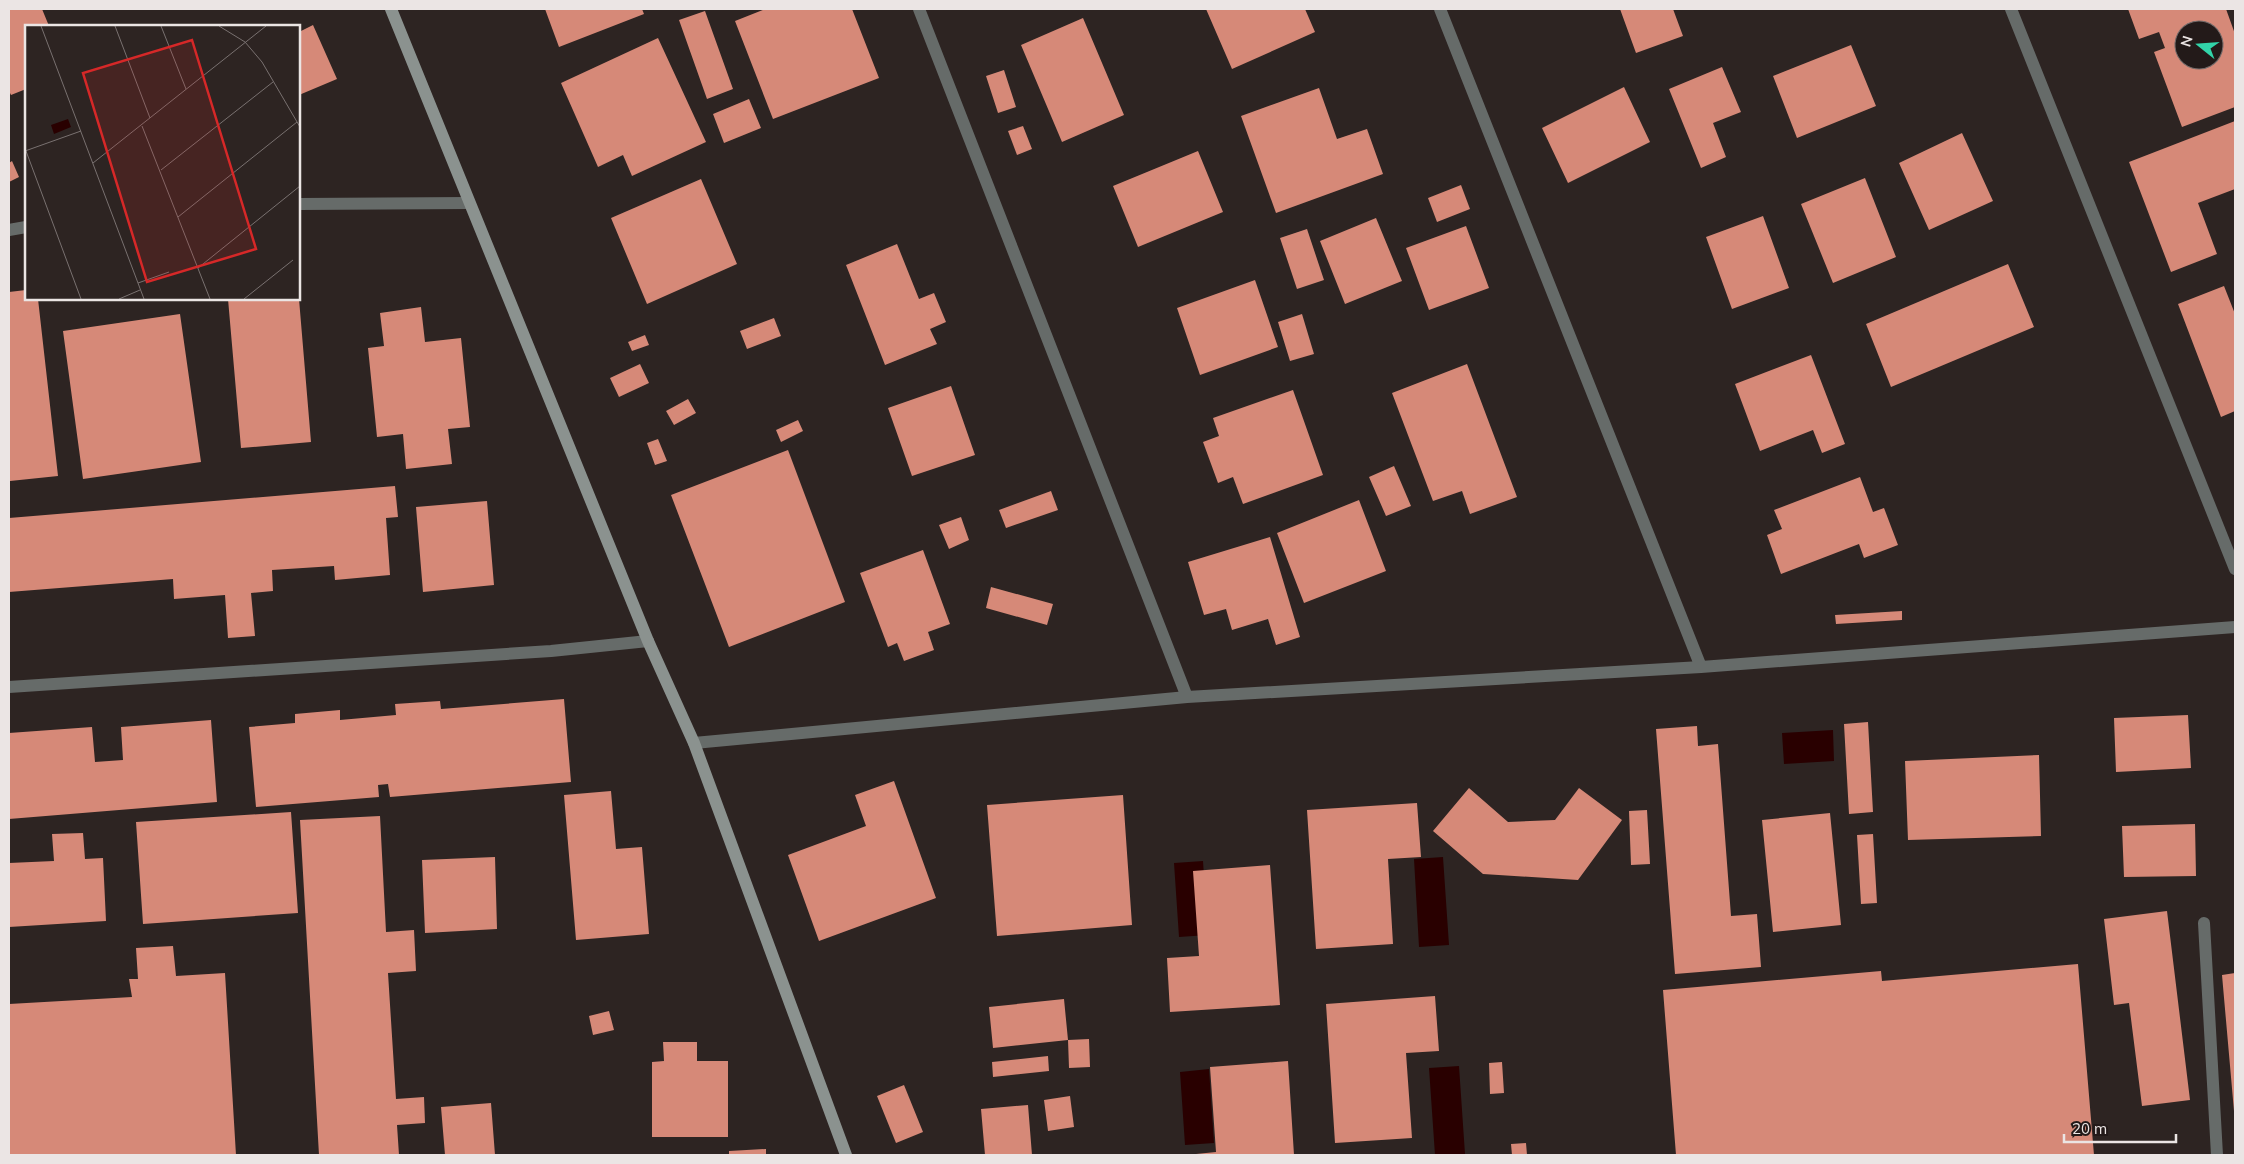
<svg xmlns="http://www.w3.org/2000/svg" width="2244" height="1164" viewBox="0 0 2244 1164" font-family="Mulish,sans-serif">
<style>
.water{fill:#290000}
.building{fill:#d68978;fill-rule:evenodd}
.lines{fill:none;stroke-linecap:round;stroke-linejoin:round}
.street{stroke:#666b69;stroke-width:12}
.secondary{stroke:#8b928f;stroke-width:12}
.inset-road{fill:none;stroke:#797170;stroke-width:1}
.view{fill:#d62828;fill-opacity:0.15;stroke:#d62828;stroke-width:2.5}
.inset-edge{fill:none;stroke:#ebe5e4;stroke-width:2.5}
</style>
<rect width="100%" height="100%" fill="#2d2422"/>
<!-- water -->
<path class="water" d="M 1833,730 L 1834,761 L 1784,764 L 1782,733 Z
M 1443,857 L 1449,945 L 1419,947 L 1414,859 Z
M 1203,861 L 1208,935 L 1179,937 L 1174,863 Z
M 1459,1066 L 1465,1154 L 1435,1155 L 1429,1068 Z
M 1209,1069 L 1214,1143 L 1185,1145 L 1180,1072 Z"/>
<!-- building -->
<path class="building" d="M 9,9 L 42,9 L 49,26 L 26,26 L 26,89 L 11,95 L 9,91 Z
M 545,9 L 642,9 L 644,14 L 559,47 Z
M 765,9 L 852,9 L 879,78 L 773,119 L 735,21 Z
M 1206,9 L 1305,9 L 1315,32 L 1232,69 Z
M 1620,9 L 1673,9 L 1683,36 L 1636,53 Z
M 2128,9 L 2226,9 L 2235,34 L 2235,107 L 2182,127 L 2154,52 L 2165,48 L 2159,32 L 2139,39 ZM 2184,30 L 2214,30 L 2214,60 L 2184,60 Z
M 705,11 L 733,89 L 707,99 L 679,20 Z
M 1083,18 L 1124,115 L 1062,142 L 1021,45 Z
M 313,25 L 337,79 L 299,95 L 299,32 Z
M 658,38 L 706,142 L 632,176 L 623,155 L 598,167 L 561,83 Z
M 1851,45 L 1876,106 L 1797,138 L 1773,76 Z
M 1722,67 L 1741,112 L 1713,123 L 1726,157 L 1701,168 L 1669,89 Z
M 1004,70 L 1016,107 L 998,113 L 986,76 Z
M 1624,87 L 1650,142 L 1568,183 L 1542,128 Z
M 1319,88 L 1337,139 L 1367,129 L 1383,174 L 1276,213 L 1241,116 Z
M 749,99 L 761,128 L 724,143 L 713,114 Z
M 2235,121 L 2235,189 L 2198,203 L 2217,254 L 2171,272 L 2129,162 Z
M 1023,126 L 1032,149 L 1017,155 L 1008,131 Z
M 1962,133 L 1993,201 L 1929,230 L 1899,163 Z
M 1198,151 L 1223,212 L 1138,247 L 1113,186 Z
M 12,161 L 19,177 L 9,182 L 9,163 Z
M 1865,178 L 1896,257 L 1833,283 L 1801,204 Z
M 701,179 L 737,264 L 647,304 L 611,218 Z
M 1461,185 L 1470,209 L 1437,222 L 1428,198 Z
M 1763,216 L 1789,288 L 1732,309 L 1706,237 Z
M 1376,218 L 1402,281 L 1345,304 L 1320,241 Z
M 1466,226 L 1489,288 L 1429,310 L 1406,248 Z
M 1307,229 L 1324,280 L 1297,289 L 1280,238 Z
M 897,244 L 919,299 L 934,293 L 946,322 L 930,329 L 937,344 L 885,365 L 846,265 Z
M 2008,264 L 2034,327 L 1891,387 L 1866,324 Z
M 1255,280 L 1278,347 L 1200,375 L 1177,308 Z
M 2224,286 L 2235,314 L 2235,411 L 2221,417 L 2178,304 Z
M 26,290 L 26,299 L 38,299 L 58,476 L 10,481 L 9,292 Z
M 228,299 L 299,299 L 311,442 L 241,448 Z
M 421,307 L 425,342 L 461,338 L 470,427 L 448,429 L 452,464 L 406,469 L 403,434 L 377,437 L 368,348 L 384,346 L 380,313 Z
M 180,314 L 201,462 L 83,479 L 63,331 Z
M 1302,314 L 1314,354 L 1290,361 L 1278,322 Z
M 774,318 L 781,336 L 747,349 L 740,331 Z
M 645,335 L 649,345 L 632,351 L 628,342 Z
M 1811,355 L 1845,444 L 1822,453 L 1813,430 L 1760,451 L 1735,384 Z
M 640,364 L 649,383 L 619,397 L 610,378 Z
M 1467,364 L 1517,497 L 1470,514 L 1462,491 L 1433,501 L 1392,393 Z
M 951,386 L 975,455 L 912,476 L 888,408 Z
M 1293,390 L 1323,475 L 1243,504 L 1233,477 L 1218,483 L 1203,442 L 1219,436 L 1213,418 Z
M 688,399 L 696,413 L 674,425 L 666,411 Z
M 798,420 L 803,431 L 781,442 L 776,430 Z
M 658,439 L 667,461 L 655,465 L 647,443 Z
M 788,450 L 845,602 L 729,647 L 671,495 Z
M 1394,466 L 1411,506 L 1386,516 L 1369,477 Z
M 1860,477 L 1873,512 L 1884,508 L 1898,545 L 1864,558 L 1859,544 L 1781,574 L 1767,535 L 1782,529 L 1774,510 Z
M 395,486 L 398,517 L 386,518 L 390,575 L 335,580 L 334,566 L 272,570 L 273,591 L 251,593 L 255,636 L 228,638 L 225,595 L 174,599 L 173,579 L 9,592 L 9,518 Z
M 1051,491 L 1058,510 L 1006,528 L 999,510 Z
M 1359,500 L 1386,571 L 1304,603 L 1277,533 Z
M 487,501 L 494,585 L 423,592 L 416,507 Z
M 961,517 L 969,540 L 949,549 L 939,525 Z
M 1270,537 L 1300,637 L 1276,645 L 1268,619 L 1232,630 L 1226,609 L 1204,615 L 1188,562 Z
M 923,550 L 950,624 L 928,632 L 934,650 L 904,661 L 897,643 L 888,647 L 860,573 Z
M 991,587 L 1053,604 L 1047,625 L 986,608 Z
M 1902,611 L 1902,620 L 1836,624 L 1835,615 Z
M 564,699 L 571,782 L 390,797 L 388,784 L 378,785 L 379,797 L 256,807 L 249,727 L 295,723 L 295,714 L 340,710 L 340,720 L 396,715 L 395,704 L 440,701 L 441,709 Z
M 2188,715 L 2191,768 L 2116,772 L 2114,718 Z
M 211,720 L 217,802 L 9,819 L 9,733 L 92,727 L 95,762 L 123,760 L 121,727 Z
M 1868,722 L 1873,812 L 1849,814 L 1844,724 Z
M 1697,726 L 1698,746 L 1718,744 L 1731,916 L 1757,914 L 1761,967 L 1675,974 L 1656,729 Z
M 2039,755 L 2041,836 L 1908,840 L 1905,761 Z
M 894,781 L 936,898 L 819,941 L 788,855 L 866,826 L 855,795 Z
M 1469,788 L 1508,822 L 1555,820 L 1579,788 L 1622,820 L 1578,880 L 1483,874 L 1433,831 Z
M 611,791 L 616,849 L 642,847 L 649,934 L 576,940 L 564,795 Z
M 1123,795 L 1132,925 L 997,936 L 987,805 Z
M 1417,803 L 1421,857 L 1388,859 L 1393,944 L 1316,949 L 1307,810 Z
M 1647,810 L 1650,864 L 1631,865 L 1629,811 Z
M 291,812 L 298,913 L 143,924 L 136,822 Z
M 1830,813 L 1841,925 L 1773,932 L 1762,820 Z
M 380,816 L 386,932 L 414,930 L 416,971 L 388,973 L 396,1099 L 424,1097 L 425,1123 L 397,1125 L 399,1155 L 319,1155 L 300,820 Z
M 2195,824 L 2196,876 L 2124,877 L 2122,826 Z
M 83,833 L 85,859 L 103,858 L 106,921 L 9,927 L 9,863 L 54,861 L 52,834 Z
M 1873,834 L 1877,903 L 1861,904 L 1857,835 Z
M 495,857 L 497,929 L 425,933 L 422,860 Z
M 1270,865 L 1280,1005 L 1170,1012 L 1167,958 L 1199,956 L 1193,871 Z
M 2167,911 L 2190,1100 L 2142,1106 L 2129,1003 L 2114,1005 L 2104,919 Z
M 173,946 L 176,976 L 225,973 L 236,1155 L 9,1155 L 9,1004 L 132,997 L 129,979 L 138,979 L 136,948 Z
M 2078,964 L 2094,1155 L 1676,1155 L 1663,990 L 1881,971 L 1882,981 Z
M 2235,973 L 2235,1111 L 2234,1111 L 2222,975 Z
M 1435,996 L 1439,1051 L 1406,1053 L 1412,1138 L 1335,1143 L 1326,1004 Z
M 1064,999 L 1068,1040 L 1089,1039 L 1090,1067 L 1069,1068 L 1068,1040 L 993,1048 L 989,1007 Z
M 609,1011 L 614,1030 L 593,1035 L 589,1016 Z
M 663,1042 L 697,1042 L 697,1061 L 728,1061 L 728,1137 L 652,1137 L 652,1062 L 664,1061 Z
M 1048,1056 L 1049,1071 L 993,1077 L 992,1062 Z
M 1288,1061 L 1294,1155 L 1186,1155 L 1216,1152 L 1210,1067 Z
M 1502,1062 L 1504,1093 L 1490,1094 L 1489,1063 Z
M 904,1085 L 923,1132 L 896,1143 L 877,1096 Z
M 1070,1096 L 1074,1127 L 1048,1131 L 1044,1100 Z
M 491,1103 L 495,1155 L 445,1155 L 441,1107 Z
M 1028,1105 L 1032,1155 L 985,1155 L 981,1109 Z
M 1526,1143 L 1527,1155 L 1512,1155 L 1511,1144 Z
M 766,1149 L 766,1155 L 729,1155 L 729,1151 Z"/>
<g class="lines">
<!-- street -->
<path class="street" d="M 919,9 L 1187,697
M 1440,9 L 1701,667
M 2011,9 L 2235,569
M 299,204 L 469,203
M 9,230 L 26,227
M 9,687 L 551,651 L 648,641
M 694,743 L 1187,697 L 1701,667 L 2235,627
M 2204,923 L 2217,1155"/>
<!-- secondary -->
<path class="secondary" d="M 391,9 L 648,641 L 694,743 L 846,1155"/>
</g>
<!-- overview -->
<g transform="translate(25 25)">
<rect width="275" height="275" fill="#2d2422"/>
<path d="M 43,94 L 46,102 L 29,109 L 26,100 Z" fill="#290000"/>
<path class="inset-road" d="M 16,1 L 119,274M 90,1 L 125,93M 136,1 L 161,64M 194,1 L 220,17 L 237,37 L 275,102M 117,101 L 185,274M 0,126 L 56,106M 1,126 L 56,274M 68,138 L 241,1M 136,145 L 248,57M 153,192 L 272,97M 173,243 L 275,161M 113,258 L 144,247M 94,274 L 115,265M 219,274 L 268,235"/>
<path class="view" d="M 167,15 L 231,224 L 122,257 L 58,48 Z"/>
<rect width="275" height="275" class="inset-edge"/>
</g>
<!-- border -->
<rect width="2244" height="1164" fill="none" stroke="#ebe5e4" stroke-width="20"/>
<!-- north arrow -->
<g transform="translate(2199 45) rotate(287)"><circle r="24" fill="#231a19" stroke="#736b6a"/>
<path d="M0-4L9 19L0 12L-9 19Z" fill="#32d4a9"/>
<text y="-8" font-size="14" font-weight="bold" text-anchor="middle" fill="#ebe5e4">N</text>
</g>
<!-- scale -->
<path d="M2064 1134v8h112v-8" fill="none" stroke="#ebe5e4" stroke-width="2.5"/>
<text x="2072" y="1134" font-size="15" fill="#ebe5e4" stroke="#231a19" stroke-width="4" paint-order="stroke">20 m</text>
</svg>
